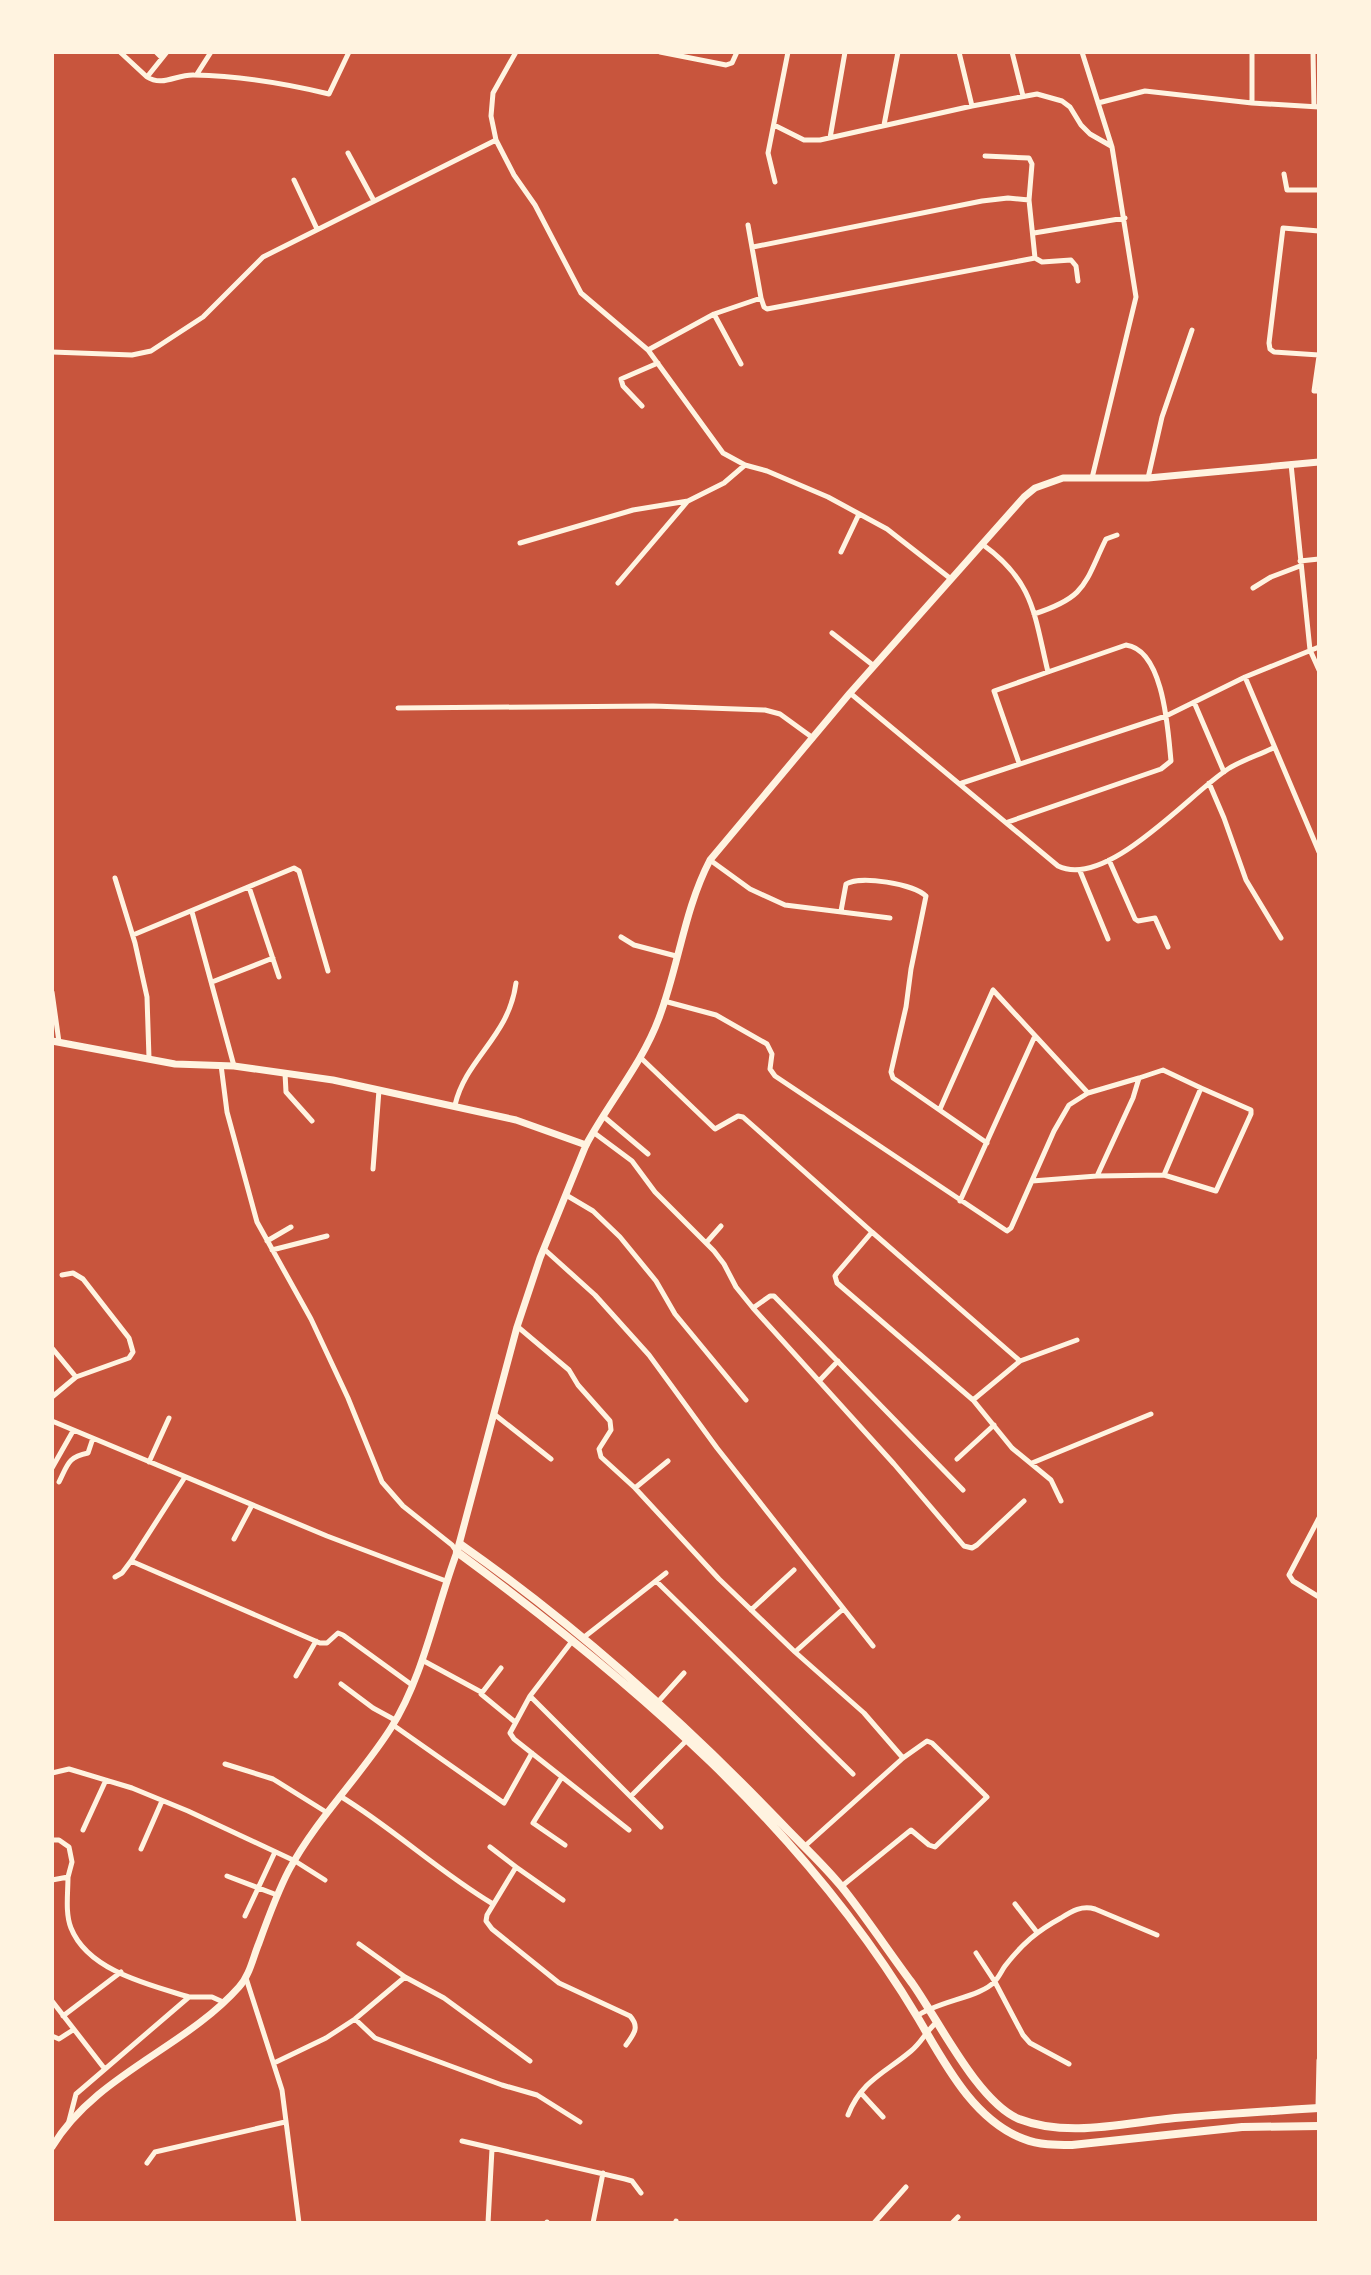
<svg xmlns="http://www.w3.org/2000/svg" width="1371" height="2275" viewBox="0 0 1371 2275" font-family="Barlow,sans-serif">
<style>
.lines{fill:none;stroke-linecap:round;stroke-linejoin:round}
.minor{stroke:#fff3e0;stroke-width:5}
.tertiary{stroke:#fff3e0;stroke-width:7}
.secondary{stroke:#fff3e0;stroke-width:7}
.primary{stroke:#fff3e0;stroke-width:8}
</style>
<rect width="100%" height="100%" fill="#c8553d"/>
<g class="lines">
<!-- minor -->
<path class="minor" d="M 120,52 L 147,77 L 167,52
M 156,52 L 162,58
M 516,52 L 493,93 L 491,116 L 496,140 L 514,175 L 535,205 L 581,293 L 648,350 L 723,453 L 745,465 L 767,471 L 828,497 L 887,529 L 951,579
M 660,52 L 726,65 L 732,63 L 737,52
M 959,52 L 972,106
M 1012,52 L 1023,96
M 1082,52 L 1112,147 L 1136,297 L 1092,478
M 1313,52 L 1314,107
M 197,74 L 211,52
M 147,77 C 163,87 177,74 194,75 C 242,76 283,83 329,94 L 349,52
M 1098,103 L 1145,91 L 1252,103 L 1319,107
M 1252,103 L 1252,52
M 774,125 L 804,140 L 820,140 L 972,106 L 1037,94 L 1062,101 L 1070,107 L 1081,125 L 1090,134 L 1111,146
M 884,125 L 898,52
M 830,138 L 845,52
M 348,153 L 374,201
M 985,156 L 1029,158 L 1032,164 L 1029,200
M 1284,174 L 1287,190 L 1319,190
M 294,180 L 317,229
M 775,182 L 768,153 L 788,52
M 748,225 L 761,298
M 1319,231 L 1283,228 L 1269,343 L 1270,349 L 1274,352 L 1319,355
M 1034,233 L 1125,218
M 1035,258 L 1042,262 L 1071,260 L 1076,266 L 1078,281
M 714,314 L 741,364
M 648,350 L 714,314 L 761,298 L 764,307 L 767,309 L 1035,258 L 1029,200 L 1008,198 L 982,201 L 753,247
M 52,352 L 132,355 L 151,351 L 203,317 L 263,257 L 496,140
M 1319,356 L 1314,391 L 1319,391
M 642,406 L 623,386 L 621,379 L 658,363
M 1291,464 L 1310,650 L 1319,670
M 1148,478 L 1162,417 L 1192,330
M 520,543 L 633,510 L 688,501 L 724,483 L 745,465
M 982,544 C 1034,581 1034,614 1048,672 L 1126,645 C 1164,650 1168,731 1171,761 L 1161,769 L 1008,822
M 841,552 L 859,514
M 1300,561 L 1319,559
M 618,583 L 687,502
M 1253,588 L 1271,577 L 1300,566
M 1034,614 C 1087,597 1084,584 1106,539 L 1117,535
M 832,633 L 874,666
M 1245,677 L 1319,852
M 850,693 L 1058,866 C 1107,890 1190,793 1228,769 C 1242,760 1259,755 1273,748
M 1194,702 L 1224,772
M 398,708 L 653,706 L 765,710 L 780,714 L 813,738
M 1019,763 L 994,691 L 1048,672
M 962,783 L 1166,716 L 1245,677 L 1319,647
M 1209,783 L 1224,818 L 1246,880 L 1281,938
M 710,860 L 750,889 L 785,905 L 890,918
M 1109,860 L 1135,919 L 1138,921 L 1155,918 L 1168,947
M 1080,871 L 1108,939
M 115,878 L 135,943 L 147,997 L 149,1058
M 249,887 L 279,977
M 841,911 L 846,884 C 860,875 914,884 926,896 L 911,969 L 906,1007 L 891,1072 L 893,1078 L 902,1084 L 987,1143
M 192,912 L 234,1066
M 133,935 L 294,868 L 299,871 L 328,971
M 621,937 L 634,945 L 676,956
M 212,982 L 273,958
M 52,992 L 59,1042
M 664,1001 L 716,1015 L 767,1044 L 772,1054 L 770,1069 L 775,1076 L 1007,1231 L 1011,1228 L 1054,1131 L 1069,1105 L 1088,1093 L 993,990 L 940,1109
M 641,1058 L 715,1129 L 738,1116 L 743,1117 L 872,1232 L 837,1273 L 835,1276 L 837,1283 L 973,1400 L 1020,1361 L 872,1232
M 221,1065 L 227,1112 L 257,1222 L 311,1319 L 348,1398 L 382,1482 L 403,1506 L 452,1545 L 457,1552
M 285,1073 L 286,1092 L 312,1121
M 1139,1078 L 1163,1070 L 1201,1088
M 455,1105 C 466,1058 509,1037 516,983
M 603,1116 L 648,1154
M 593,1132 L 632,1161 L 655,1192 L 714,1251 L 724,1264 L 736,1287 L 753,1308 L 894,1464 L 964,1546 L 972,1548 L 977,1545 L 1024,1501
M 373,1169 L 379,1090
M 1097,1176 L 1164,1175 L 1216,1191 L 1251,1114 L 1251,1110 L 1201,1088 L 1164,1175
M 1032,1181 L 1097,1176 L 1133,1098 L 1139,1078 L 1088,1093
M 566,1195 L 593,1211 L 620,1237 L 656,1281 L 675,1314 L 746,1400
M 960,1201 L 1034,1038
M 267,1241 L 291,1227
M 706,1243 L 721,1226
M 544,1249 L 595,1295 L 649,1355 L 717,1448 L 873,1646
M 272,1250 L 327,1236
M 62,1275 L 73,1273 L 83,1279 L 129,1338 L 133,1352 L 129,1358 L 76,1377
M 753,1308 L 770,1296 L 774,1296 L 963,1490
M 518,1327 L 569,1370 L 578,1385 L 610,1421 L 611,1430 L 599,1449 L 601,1457 L 635,1488 L 719,1579 L 795,1652 L 843,1609
M 52,1348 L 76,1377 L 52,1397
M 1020,1361 L 1077,1340
M 820,1380 L 838,1361
M 973,1400 L 1012,1448 L 1051,1480 L 1061,1501
M 494,1414 L 551,1459
M 52,1421 L 327,1536 L 446,1581
M 957,1459 L 994,1425
M 149,1462 L 169,1418
M 1032,1463 L 1151,1414
M 52,1468 L 73,1431
M 185,1477 L 131,1561 L 320,1643 L 327,1643 L 338,1633 L 343,1635 L 412,1685
M 59,1482 C 68,1464 68,1457 88,1453 L 93,1438
M 635,1488 L 668,1461
M 1319,1518 L 1289,1575 L 1293,1581 L 1319,1597
M 234,1539 L 252,1505
M 115,1577 L 122,1573 L 131,1561
M 656,1581 L 853,1774
M 751,1610 L 794,1570
M 583,1638 L 666,1573
M 573,1640 L 530,1696 L 510,1733 L 514,1739 L 629,1830
M 795,1652 L 864,1713 L 903,1758
M 422,1660 L 481,1692
M 501,1668 L 481,1694 L 515,1722
M 296,1676 L 316,1641
M 341,1684 L 373,1708 L 395,1720
M 530,1696 L 661,1827
M 657,1703 L 684,1673
M 393,1725 L 504,1803 L 532,1753
M 225,1764 L 273,1779 L 326,1812
M 52,1773 L 69,1769 L 132,1788 L 188,1811 L 295,1861 L 325,1880
M 562,1777 L 533,1823 L 565,1845
M 340,1796 C 393,1828 439,1872 493,1904
M 631,1796 L 687,1740
M 83,1830 L 106,1780
M 52,1840 L 59,1840 L 69,1847 L 72,1862 L 68,1877
M 805,1846 L 903,1758 L 927,1741 L 932,1743 L 987,1797 L 935,1847 L 929,1845 L 911,1830 L 842,1886
M 490,1847 L 516,1867
M 141,1849 L 162,1801
M 227,1876 L 277,1895
M 52,1880 L 68,1877 C 68,1893 65,1913 71,1928 C 88,1971 150,1985 189,1997
M 563,1900 L 516,1867 L 487,1915 L 486,1921 L 492,1929 L 559,1983 L 630,2016 C 640,2027 634,2034 626,2045
M 1015,1904 L 1036,1931
M 245,1916 L 275,1852
M 359,1944 L 405,1977 L 444,1998 L 530,2061
M 976,1953 L 995,1982 L 1023,2035 L 1030,2043 L 1069,2064
M 246,1978 L 282,2090 L 299,2223
M 52,2001 L 104,2068
M 63,2016 L 121,1972
M 917,2016 C 938,2001 982,1997 995,1981 C 999,1977 1002,1970 1005,1966 C 1022,1944 1037,1931 1061,1918 C 1072,1911 1082,1905 1095,1909 L 1157,1935
M 355,2019 L 375,2038 L 502,2085 L 537,2095 L 580,2122
M 52,2036 L 59,2039 L 73,2030
M 274,2063 L 326,2038 L 355,2019 L 405,1977
M 861,2093 L 883,2117
M 1318,2107 L 1319,2060
M 848,2115 C 862,2080 885,2073 911,2051 C 922,2042 926,2031 937,2022
M 69,2121 L 76,2094 L 189,1997 L 212,1997 L 223,2002
M 462,2141 L 625,2179 L 632,2181 L 641,2193
M 147,2163 L 155,2152 L 285,2122
M 488,2223 L 492,2149
M 547,2223 L 547,2222
M 593,2223 L 603,2173
M 675,2223 L 676,2221
M 874,2223 L 906,2187
M 952,2223 L 958,2217"/>
<!-- tertiary -->
<path class="tertiary" d="M 586,1145 C 609,1102 642,1064 659,1018 C 679,965 684,910 710,860 L 850,693 L 1024,497 L 1035,488 L 1063,478 L 1148,478 L 1319,462
M 52,2147 C 95,2075 185,2048 239,1987 C 250,1975 253,1957 259,1943 C 268,1918 277,1893 289,1870 C 317,1818 360,1777 391,1728 C 423,1678 436,1608 457,1552"/>
<!-- secondary -->
<path class="secondary" d="M 52,1041 L 175,1064 L 234,1066 L 333,1080 L 516,1120 L 586,1145 L 540,1258 L 517,1327 L 458,1548"/>
<!-- primary -->
<path class="primary" d="M 460,1544 C 577,1626 684,1722 783,1825 C 802,1845 823,1864 841,1886 C 866,1917 888,1951 912,1983 C 939,2021 978,2102 1019,2119 C 1068,2138 1124,2123 1175,2118 C 1223,2114 1271,2111 1319,2108
M 457,1552 C 634,1682 804,1828 918,2018 C 944,2062 973,2120 1024,2139 C 1039,2145 1056,2145 1072,2145 L 1242,2127 L 1319,2126"/>
</g>
<!-- border -->
<rect width="1371" height="2275" fill="none" stroke="#fff3e0" stroke-width="108"/>
</svg>
